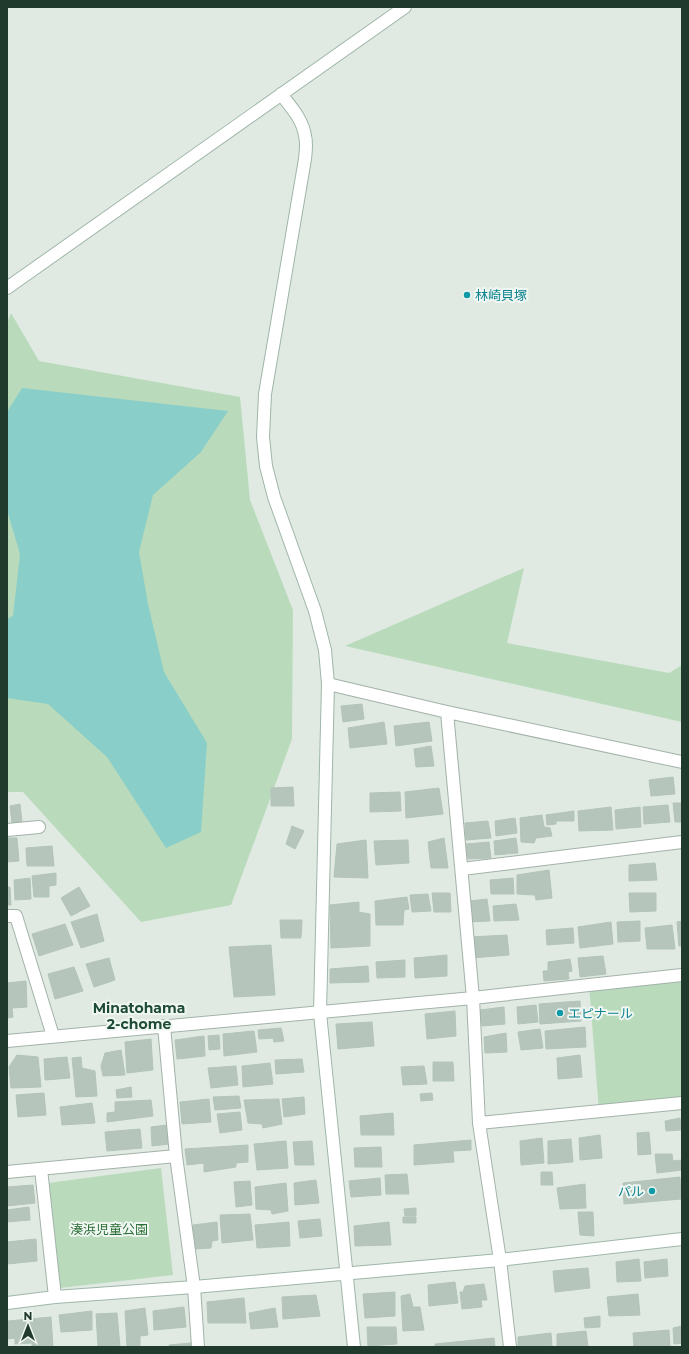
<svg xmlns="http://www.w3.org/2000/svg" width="689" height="1354" viewBox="0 0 689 1354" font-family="Montserrat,'Noto Sans JP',sans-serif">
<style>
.green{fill:#b9dbbb}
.water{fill:#8acec9}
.building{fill:#b5c5bc;stroke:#b3c4b9}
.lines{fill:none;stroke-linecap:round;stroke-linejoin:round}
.street-casing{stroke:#a3b2a9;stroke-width:14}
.secondary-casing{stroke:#9fb6a9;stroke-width:14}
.street{stroke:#fff;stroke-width:12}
.secondary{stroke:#fff;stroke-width:12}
.culture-dot{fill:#0f9aa8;stroke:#f0f7f2;stroke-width:1.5}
.labels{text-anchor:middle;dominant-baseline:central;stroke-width:4;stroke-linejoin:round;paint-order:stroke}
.culture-label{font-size:13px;fill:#0d838f;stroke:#f0f7f2;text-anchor:start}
.park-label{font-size:13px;fill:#2d6f38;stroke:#f0f7f2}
.neighbourhood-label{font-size:14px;font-weight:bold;fill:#1e4b36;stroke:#f0f7f2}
</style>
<rect width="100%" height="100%" fill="#e0eae3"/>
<!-- green -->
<path class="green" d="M 11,313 L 39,361 L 240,397 L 250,500 L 293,610 L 292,739 L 231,905 L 141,922 L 23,792 L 7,792 L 7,323 Z
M 524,568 L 507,643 L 669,673 L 682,665 L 682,722 L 345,646 Z
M 682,975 L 682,1103 L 599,1111 L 589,985 Z
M 161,1168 L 173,1275 L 60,1288 L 48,1183 Z"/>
<!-- water -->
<path class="water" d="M 22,388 L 228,411 L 201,452 L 153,495 L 139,552 L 148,604 L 164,672 L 207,743 L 201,832 L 166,848 L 107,757 L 48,704 L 7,698 L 7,619 L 13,616 L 20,554 L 7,510 L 7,412 Z"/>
<!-- building -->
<path class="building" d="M 362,704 L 364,719 L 343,722 L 341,706 Z
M 384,722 L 387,744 L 350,748 L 348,728 Z
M 429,722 L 432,741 L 396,746 L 394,726 Z
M 431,746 L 434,766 L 416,767 L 414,749 Z
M 673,777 L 675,794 L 651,796 L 649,780 Z
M 293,787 L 294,806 L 271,806 L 271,788 Z
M 439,788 L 443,814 L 406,818 L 405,792 Z
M 400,792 L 401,811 L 370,812 L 370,793 Z
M 673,803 L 682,803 L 682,822 L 675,822 Z
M 20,804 L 22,822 L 12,823 L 10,806 Z
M 668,805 L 670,822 L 644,824 L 643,807 Z
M 611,807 L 613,830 L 579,831 L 578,811 Z
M 640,807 L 641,827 L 616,829 L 615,810 Z
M 574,811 L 574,821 L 556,821 L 556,824 L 547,825 L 546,815 Z
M 542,815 L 544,827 L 550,828 L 552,836 L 536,838 L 534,843 L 521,842 L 520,818 Z
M 515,818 L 517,833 L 496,836 L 495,821 Z
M 488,821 L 491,838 L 466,840 L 465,823 Z
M 292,826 L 304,831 L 295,849 L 286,844 Z
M 7,838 L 17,838 L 19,861 L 7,862 Z
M 444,838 L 448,868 L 431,868 L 428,842 Z
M 516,838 L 518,853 L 495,855 L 494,841 Z
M 366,840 L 368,878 L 334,877 L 337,844 Z
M 408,840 L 409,863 L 376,865 L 374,841 Z
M 489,842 L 491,858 L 468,859 L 466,844 Z
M 52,846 L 54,866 L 27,866 L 26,848 Z
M 655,863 L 657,880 L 629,881 L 629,865 Z
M 549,870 L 552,898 L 536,900 L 535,895 L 517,894 L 517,875 Z
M 56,873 L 56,885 L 49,886 L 49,897 L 34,897 L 32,876 Z
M 30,878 L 31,899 L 15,900 L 14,880 Z
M 513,878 L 514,894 L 491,894 L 490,880 Z
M 7,887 L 10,887 L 11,905 L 7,905 Z
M 79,887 L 90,906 L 71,916 L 61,898 Z
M 432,893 L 450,893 L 451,912 L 434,912 Z
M 629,893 L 656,893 L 656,911 L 630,912 Z
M 428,894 L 431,911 L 412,912 L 410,895 Z
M 407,897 L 409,909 L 404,910 L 403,925 L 376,925 L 375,901 Z
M 487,899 L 490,921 L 469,922 L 469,901 Z
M 359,902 L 359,912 L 370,914 L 370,946 L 331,948 L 330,905 Z
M 516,904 L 519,920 L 494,921 L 493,906 Z
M 97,914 L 104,941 L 81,948 L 71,922 Z
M 280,920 L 302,920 L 301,938 L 281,938 Z
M 640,921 L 640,941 L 618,942 L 617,922 Z
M 682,921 L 682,946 L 679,946 L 677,922 Z
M 611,922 L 613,944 L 580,948 L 578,927 Z
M 65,924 L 73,945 L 39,956 L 32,934 Z
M 672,925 L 675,949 L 647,949 L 645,928 Z
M 573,928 L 574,943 L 547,945 L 546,930 Z
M 507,935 L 509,955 L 471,958 L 470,937 Z
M 271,945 L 275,995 L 234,997 L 229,947 Z
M 447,955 L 447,976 L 415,978 L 414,958 Z
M 603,956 L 606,974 L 580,977 L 578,958 Z
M 109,958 L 115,980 L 94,987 L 86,964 Z
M 570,959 L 572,971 L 568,972 L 569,979 L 544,981 L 543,971 L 548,971 L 548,962 Z
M 405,960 L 405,977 L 377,978 L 376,962 Z
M 368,966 L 369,982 L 330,983 L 330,969 Z
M 74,967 L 83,991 L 55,999 L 48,974 Z
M 26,981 L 27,1007 L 12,1008 L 13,1017 L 7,1018 L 7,983 Z
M 580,1001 L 581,1021 L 540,1024 L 539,1004 Z
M 536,1005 L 538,1022 L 518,1024 L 517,1007 Z
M 504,1007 L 505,1024 L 482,1026 L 480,1010 Z
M 455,1011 L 456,1036 L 427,1039 L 425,1014 Z
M 372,1022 L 374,1046 L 338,1049 L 336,1024 Z
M 585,1027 L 586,1047 L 546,1049 L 545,1031 Z
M 281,1028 L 284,1041 L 274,1042 L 273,1038 L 259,1039 L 258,1030 Z
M 540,1029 L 543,1048 L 521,1050 L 518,1032 Z
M 254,1031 L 257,1052 L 224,1056 L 223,1034 Z
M 506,1033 L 507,1052 L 485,1053 L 484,1037 Z
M 219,1035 L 220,1049 L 209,1050 L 208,1036 Z
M 204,1036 L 205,1056 L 177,1059 L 175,1040 Z
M 151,1039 L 153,1070 L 127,1073 L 125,1042 Z
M 121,1050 L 125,1075 L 103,1076 L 101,1066 L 105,1053 Z
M 17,1055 L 38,1057 L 41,1087 L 11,1088 L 9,1067 Z
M 580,1055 L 582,1077 L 558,1079 L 557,1058 Z
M 67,1057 L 70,1078 L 45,1080 L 44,1059 Z
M 81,1057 L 82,1068 L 95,1071 L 97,1096 L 76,1097 L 72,1058 Z
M 302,1059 L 304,1072 L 276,1074 L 275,1060 Z
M 433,1062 L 453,1062 L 454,1081 L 433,1081 Z
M 270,1063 L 273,1084 L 243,1087 L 242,1066 Z
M 236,1066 L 238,1085 L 211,1088 L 208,1068 Z
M 424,1066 L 427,1084 L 403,1085 L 401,1067 Z
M 131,1087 L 132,1097 L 117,1098 L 116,1090 Z
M 44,1093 L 46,1115 L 18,1117 L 16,1095 Z
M 432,1093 L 433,1100 L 421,1101 L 420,1094 Z
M 239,1096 L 241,1108 L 215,1110 L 213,1097 Z
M 304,1097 L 305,1114 L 284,1117 L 282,1099 Z
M 209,1099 L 211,1122 L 182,1124 L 180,1102 Z
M 279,1099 L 282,1124 L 263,1128 L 262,1124 L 248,1123 L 244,1100 Z
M 151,1100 L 153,1116 L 107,1122 L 107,1113 L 115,1112 L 115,1102 Z
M 92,1103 L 95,1123 L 62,1125 L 60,1107 Z
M 240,1112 L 242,1130 L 220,1133 L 217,1114 Z
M 393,1113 L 394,1135 L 361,1135 L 360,1116 Z
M 680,1118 L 681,1130 L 666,1131 L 665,1121 Z
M 167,1125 L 169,1144 L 152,1146 L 151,1127 Z
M 140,1129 L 142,1148 L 107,1151 L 105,1132 Z
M 649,1132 L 651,1154 L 638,1155 L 637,1133 Z
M 600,1135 L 602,1158 L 580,1160 L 579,1138 Z
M 542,1138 L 544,1163 L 521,1165 L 520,1141 Z
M 571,1139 L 573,1162 L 548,1164 L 548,1141 Z
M 471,1140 L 471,1150 L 453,1151 L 454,1162 L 414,1165 L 414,1145 Z
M 286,1141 L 288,1168 L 257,1170 L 254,1144 Z
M 312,1141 L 314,1165 L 295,1165 L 293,1142 Z
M 248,1145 L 248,1162 L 236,1163 L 236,1167 L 204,1172 L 204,1163 L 187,1165 L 185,1149 Z
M 381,1147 L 382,1167 L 355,1167 L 354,1148 Z
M 655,1154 L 672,1154 L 673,1161 L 682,1160 L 682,1170 L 657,1173 Z
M 541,1172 L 552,1172 L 553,1185 L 541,1185 Z
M 407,1174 L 409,1194 L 386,1194 L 385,1175 Z
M 680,1177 L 681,1199 L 624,1204 L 623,1183 Z
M 380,1178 L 381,1195 L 351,1197 L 349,1181 Z
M 316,1180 L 319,1203 L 295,1205 L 294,1183 Z
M 250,1181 L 252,1205 L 236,1207 L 234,1182 Z
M 286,1183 L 288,1211 L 272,1214 L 271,1210 L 256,1209 L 255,1187 Z
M 585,1184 L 586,1208 L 560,1209 L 557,1188 Z
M 33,1185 L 35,1203 L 7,1206 L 7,1187 Z
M 29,1207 L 30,1220 L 7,1222 L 7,1210 Z
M 416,1208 L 416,1216 L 405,1216 L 404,1209 Z
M 578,1212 L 593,1212 L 594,1236 L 580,1235 Z
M 250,1214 L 253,1240 L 222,1243 L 220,1215 Z
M 403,1217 L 416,1217 L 416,1223 L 403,1223 Z
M 320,1219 L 322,1236 L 300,1238 L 298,1221 Z
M 217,1222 L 218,1240 L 212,1241 L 211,1248 L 195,1249 L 193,1225 Z
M 289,1222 L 290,1246 L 257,1248 L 255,1225 Z
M 389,1222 L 391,1245 L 355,1246 L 354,1226 Z
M 36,1239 L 37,1261 L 7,1264 L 7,1242 Z
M 639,1259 L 641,1281 L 617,1282 L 616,1262 Z
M 667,1259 L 668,1276 L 645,1278 L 644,1262 Z
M 588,1268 L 590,1288 L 555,1292 L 553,1271 Z
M 455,1282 L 458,1303 L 429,1306 L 428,1285 Z
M 484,1284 L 487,1300 L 481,1300 L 482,1307 L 462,1309 L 460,1292 L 463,1292 L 465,1286 Z
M 395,1292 L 395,1316 L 365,1318 L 363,1294 Z
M 410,1294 L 413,1307 L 420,1307 L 424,1330 L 403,1331 L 401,1296 Z
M 638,1294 L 640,1315 L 609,1316 L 607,1297 Z
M 316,1295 L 320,1316 L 283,1319 L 282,1297 Z
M 244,1298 L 246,1323 L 208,1323 L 207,1302 Z
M 184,1307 L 186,1327 L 154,1330 L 153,1311 Z
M 145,1308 L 148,1335 L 140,1336 L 140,1347 L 127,1347 L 125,1311 Z
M 275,1308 L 278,1327 L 251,1329 L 249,1313 Z
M 92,1311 L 92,1330 L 61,1332 L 59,1315 Z
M 117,1313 L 120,1347 L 98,1347 L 96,1314 Z
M 600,1316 L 600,1327 L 585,1328 L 584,1318 Z
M 51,1317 L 53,1347 L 32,1347 L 32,1343 L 15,1344 L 15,1338 L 8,1339 L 8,1321 Z
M 682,1326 L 682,1343 L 674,1344 L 673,1328 Z
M 367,1327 L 396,1327 L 397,1344 L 368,1346 Z
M 669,1330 L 670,1347 L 634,1347 L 633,1333 Z
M 586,1331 L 588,1347 L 557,1347 L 557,1334 Z
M 551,1333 L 552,1347 L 518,1347 L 518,1337 Z
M 494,1338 L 495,1347 L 435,1347 L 435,1344 Z
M 191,1343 L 192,1347 L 169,1347 L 169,1345 Z"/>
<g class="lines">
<defs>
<path id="street" d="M 328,684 L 447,712 L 682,762
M 447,712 L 473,998 L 479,1123 L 500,1260 L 510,1347
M 7,830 L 39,827
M 462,869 L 682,842
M 7,916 L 16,916 L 53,1036
M 164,1026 L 176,1156 L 194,1287 L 198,1347
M 7,1041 L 473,998 L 589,985 L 682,975
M 479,1123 L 682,1103
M 41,1169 L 55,1297
M 7,1172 L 176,1156"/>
<path id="secondary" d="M 281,94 C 291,107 303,120 305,136 C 307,143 306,151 305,159 L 265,394 L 263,437 L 266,466 L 274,497 L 315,611 L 325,650 L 328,684 L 320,1013 L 354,1347
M 7,288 L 405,7
M 7,1303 L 55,1297 L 194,1287 L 500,1260 L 682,1239"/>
</defs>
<!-- street casing -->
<use href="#street" class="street-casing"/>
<!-- secondary casing -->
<use href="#secondary" class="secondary-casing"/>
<!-- street -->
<use href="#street" class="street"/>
<!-- secondary -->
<use href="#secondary" class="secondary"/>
</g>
<!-- markers -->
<g class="culture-dot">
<circle cx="467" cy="295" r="4"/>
<circle cx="560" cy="1013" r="4"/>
<circle cx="652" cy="1191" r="4"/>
</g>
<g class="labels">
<!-- culture labels -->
<g class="culture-label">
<text x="475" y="295">林崎貝塚</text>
<text x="568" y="1013">エピナール</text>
<text x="644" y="1191" text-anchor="end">パル</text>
</g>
<!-- park labels -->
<g class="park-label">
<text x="109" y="1229">湊浜児童公園</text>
</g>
<!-- neighbourhood labels -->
<g class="neighbourhood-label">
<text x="139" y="1008">Minatohama<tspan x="139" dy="16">2-chome</tspan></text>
</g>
</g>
<!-- border -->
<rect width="689" height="1354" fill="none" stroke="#213a2e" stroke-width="16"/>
<!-- north arrow -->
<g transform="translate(28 1326)" stroke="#f0f7f2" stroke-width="3" paint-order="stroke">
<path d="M0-3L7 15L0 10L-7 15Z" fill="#213a2e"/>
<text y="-6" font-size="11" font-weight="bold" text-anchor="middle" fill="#213a2e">N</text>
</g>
</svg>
